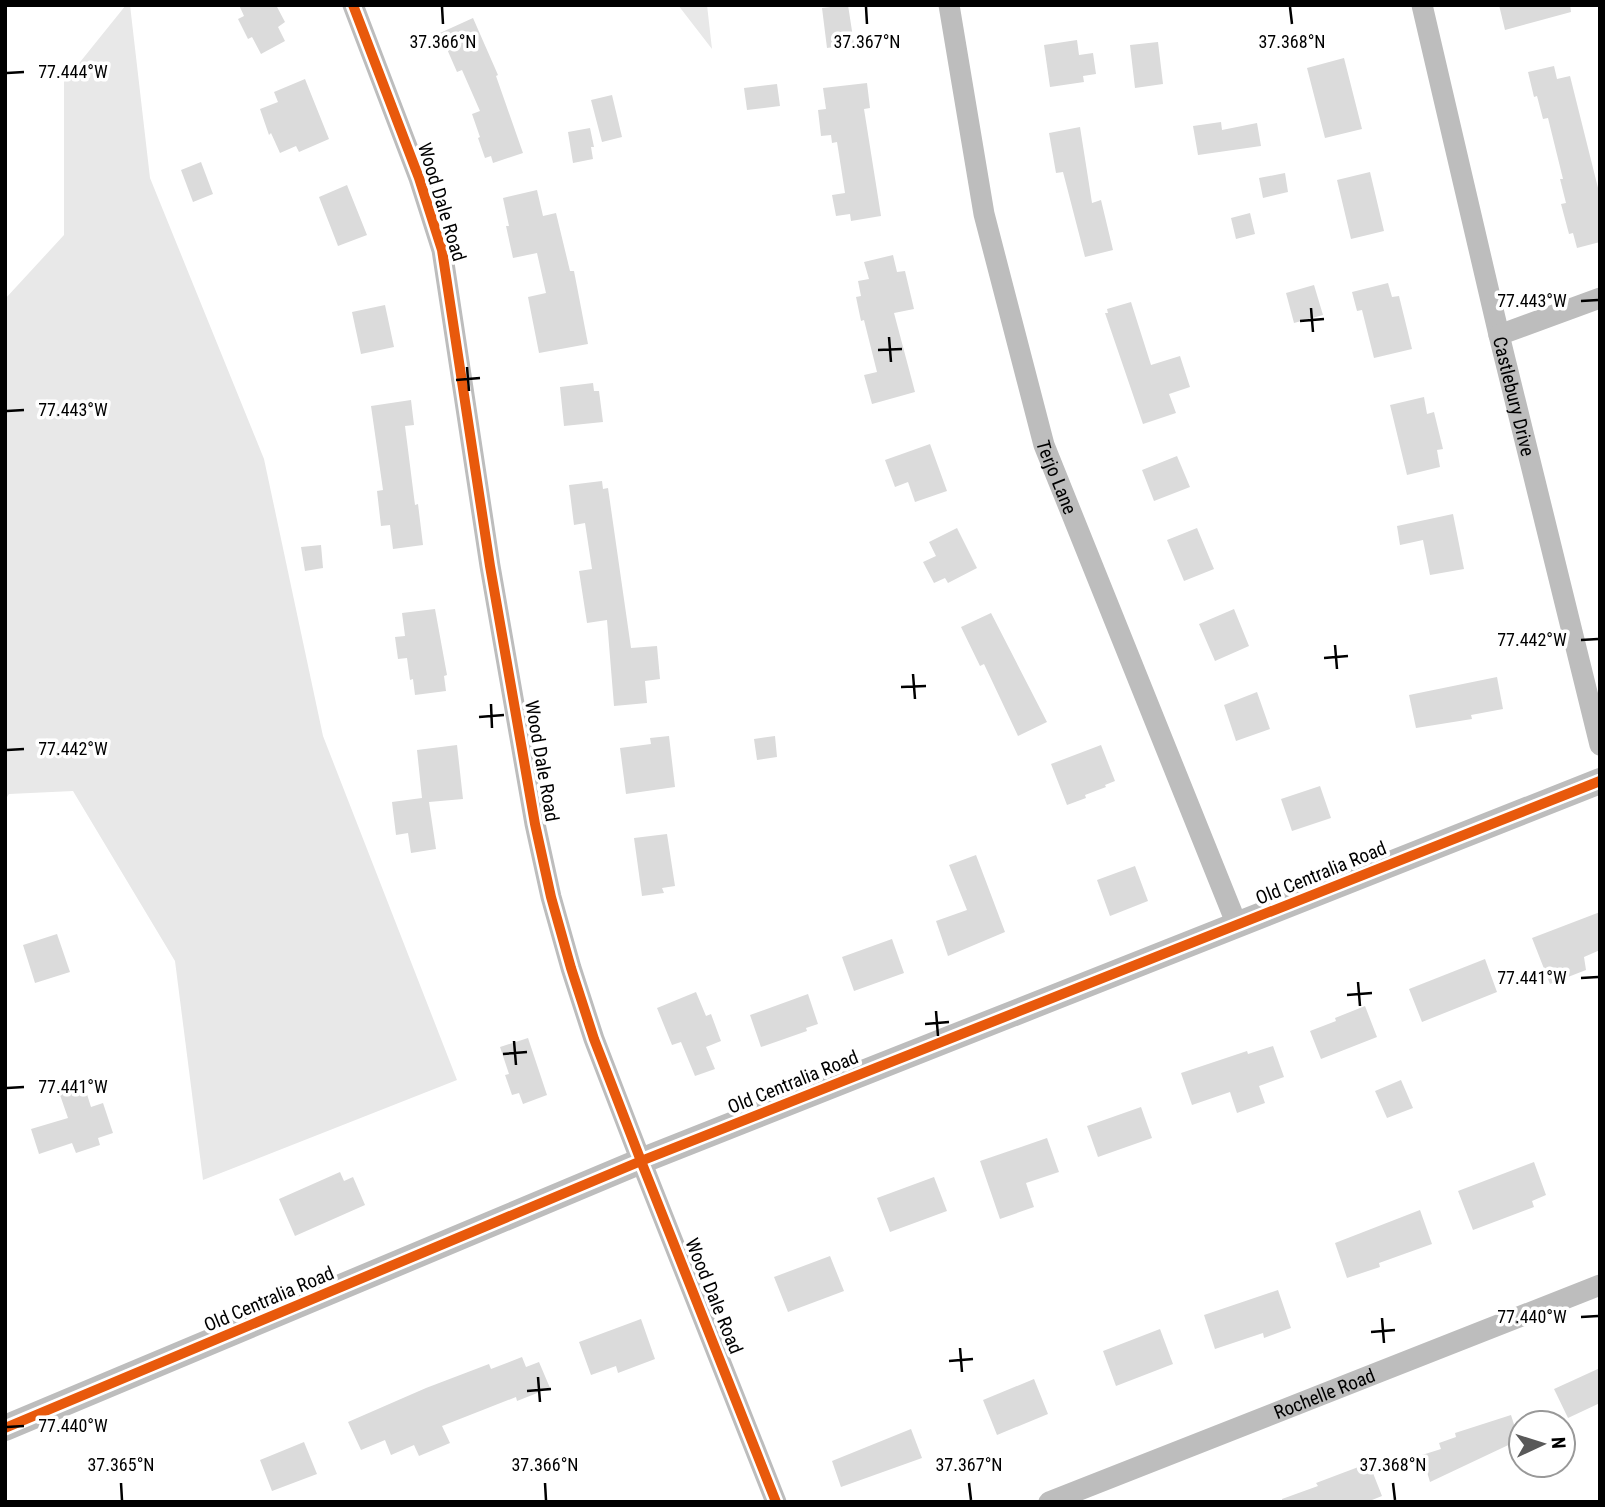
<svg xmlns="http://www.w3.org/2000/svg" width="1605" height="1507" viewBox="0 0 1605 1507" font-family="'Roboto Condensed',sans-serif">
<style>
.green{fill:#e8e8e8}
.building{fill:#dbdbdb}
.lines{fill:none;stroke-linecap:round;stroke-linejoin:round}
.minor{stroke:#bdbdbd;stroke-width:21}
.tertiary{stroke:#bdbdbd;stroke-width:26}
.cycleway-casing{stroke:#fff;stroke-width:15}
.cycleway{stroke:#e8590c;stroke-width:10}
.ticks{fill:none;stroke:#000;stroke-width:2.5}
.labels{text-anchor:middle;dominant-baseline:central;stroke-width:7;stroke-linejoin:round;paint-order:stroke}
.street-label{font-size:19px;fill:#000;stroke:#fff}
.ticks-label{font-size:18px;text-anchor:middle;fill:#000;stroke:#fff;stroke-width:7;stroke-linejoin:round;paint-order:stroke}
</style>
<rect width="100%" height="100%" fill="#fff"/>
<!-- green -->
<path class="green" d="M 126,5 L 130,5 L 150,178 L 264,459 L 323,736 L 457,1080 L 203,1180 L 175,961 L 73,791 L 9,794 L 5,800 L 5,299 L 64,235 L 64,82 Z
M 678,5 L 707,5 L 712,49 Z"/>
<!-- building -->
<path class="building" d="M 239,5 L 276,5 L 285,22 L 278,27 L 285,41 L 261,54 L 252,37 L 248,39 L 238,19 L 244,16 Z
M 848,5 L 854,44 L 827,48 L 822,8 Z
M 1499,5 L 1570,5 L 1571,12 L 1505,30 Z
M 473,18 L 498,75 L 496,76 L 523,153 L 493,163 L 491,156 L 485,158 L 478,138 L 480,137 L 472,114 L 480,111 L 462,70 L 457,72 L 440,33 Z
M 1077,40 L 1079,55 L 1093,53 L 1096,74 L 1083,76 L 1084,82 L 1050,87 L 1044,45 Z
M 1158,42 L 1163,84 L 1135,88 L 1130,45 Z
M 1344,58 L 1362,129 L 1325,138 L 1307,68 Z
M 1554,66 L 1557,79 L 1570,76 L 1600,196 L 1600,242 L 1577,248 L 1573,233 L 1569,234 L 1561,204 L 1566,203 L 1560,179 L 1563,179 L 1548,118 L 1543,119 L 1537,96 L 1534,97 L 1528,72 Z
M 305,79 L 329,139 L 299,152 L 296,146 L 280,153 L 271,133 L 269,135 L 260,109 L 278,102 L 274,92 Z
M 867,83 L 870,108 L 864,109 L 881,216 L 851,221 L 850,214 L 836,216 L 832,195 L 845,193 L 837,142 L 832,143 L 831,135 L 821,136 L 818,110 L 826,109 L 823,88 Z
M 777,84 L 780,106 L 747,110 L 744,88 Z
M 612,95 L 622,137 L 602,142 L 591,100 Z
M 1221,122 L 1222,130 L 1257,123 L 1261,146 L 1198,155 L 1193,126 Z
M 1080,127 L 1092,203 L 1101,200 L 1113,250 L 1085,257 L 1063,172 L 1056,173 L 1049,133 Z
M 590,128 L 594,147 L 591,147 L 593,159 L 573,163 L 568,132 Z
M 201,162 L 213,194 L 193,202 L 181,170 Z
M 1370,172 L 1384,231 L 1351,239 L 1337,180 Z
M 1285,173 L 1288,192 L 1263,198 L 1259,178 Z
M 347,185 L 367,235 L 338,246 L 319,197 Z
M 537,190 L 543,216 L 556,213 L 570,271 L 574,271 L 588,344 L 539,353 L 528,297 L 546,293 L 537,253 L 513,258 L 506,226 L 509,226 L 503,198 Z
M 1250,213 L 1255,234 L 1236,239 L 1231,218 Z
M 893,255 L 897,272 L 905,271 L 914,309 L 894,313 L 915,392 L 872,404 L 864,375 L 877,372 L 864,320 L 861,321 L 856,297 L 861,296 L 858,281 L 869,279 L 864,262 Z
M 1388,283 L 1392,297 L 1399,296 L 1412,349 L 1374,358 L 1362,310 L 1357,311 L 1352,292 Z
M 1314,285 L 1323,315 L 1294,323 L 1286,293 Z
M 1131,302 L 1151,365 L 1180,356 L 1190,387 L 1169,394 L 1176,413 L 1143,424 L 1105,313 L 1108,313 L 1107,309 Z
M 385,305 L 394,347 L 361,354 L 352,312 Z
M 593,383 L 594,391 L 599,391 L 603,422 L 564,426 L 560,387 Z
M 1424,397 L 1427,414 L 1434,412 L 1443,449 L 1437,450 L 1440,467 L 1407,475 L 1390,405 Z
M 411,400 L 414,425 L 405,426 L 415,505 L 418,504 L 423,545 L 393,549 L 390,525 L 381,526 L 377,491 L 383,490 L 371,406 Z
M 930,444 L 947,491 L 915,502 L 908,482 L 895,487 L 885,460 Z
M 1177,456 L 1190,487 L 1154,501 L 1142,470 Z
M 602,481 L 603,489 L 608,488 L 631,648 L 657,646 L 660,679 L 645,681 L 647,703 L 614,706 L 607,620 L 587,623 L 579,571 L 592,569 L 585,523 L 574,525 L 569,485 Z
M 1453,514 L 1464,569 L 1430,575 L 1423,540 L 1400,545 L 1397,526 Z
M 957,528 L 977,568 L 948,583 L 945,578 L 934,583 L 923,562 L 936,556 L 929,542 Z
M 1197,528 L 1214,569 L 1184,581 L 1167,540 Z
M 321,545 L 323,568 L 305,571 L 301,547 Z
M 435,609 L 447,675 L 444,676 L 446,691 L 415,695 L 413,679 L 410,680 L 407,658 L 398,659 L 395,637 L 405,636 L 402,613 Z
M 1234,609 L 1249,646 L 1215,661 L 1199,624 Z
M 991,613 L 1047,722 L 1018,736 L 984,664 L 980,666 L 961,627 Z
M 1497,677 L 1503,709 L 1471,715 L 1472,719 L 1416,728 L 1409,695 Z
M 1257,692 L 1270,729 L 1236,741 L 1224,705 Z
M 669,736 L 675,787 L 626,794 L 620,748 L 651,744 L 650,738 Z
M 775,736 L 777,757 L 757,760 L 754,739 Z
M 457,745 L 463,799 L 429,802 L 436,849 L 411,853 L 408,833 L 396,835 L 392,802 L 422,798 L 417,750 Z
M 1101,745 L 1115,781 L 1105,785 L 1106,787 L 1085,795 L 1086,798 L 1067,805 L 1051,764 Z
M 1320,786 L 1331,818 L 1292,831 L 1281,799 Z
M 667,834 L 675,886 L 662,888 L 664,893 L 642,896 L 634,838 Z
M 976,855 L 1005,932 L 948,956 L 936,921 L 967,910 L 949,865 Z
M 1135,866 L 1148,901 L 1110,916 L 1097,880 Z
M 1600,912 L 1600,950 L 1584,957 L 1586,970 L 1550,984 L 1532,938 Z
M 57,934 L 70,972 L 35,983 L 23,945 Z
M 892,939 L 904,973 L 854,991 L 842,957 Z
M 1485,959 L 1497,992 L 1422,1022 L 1409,989 Z
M 696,992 L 706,1016 L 711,1014 L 721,1041 L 706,1047 L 715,1069 L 695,1076 L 681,1042 L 672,1045 L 657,1008 Z
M 808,994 L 818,1024 L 806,1028 L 807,1031 L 761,1047 L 750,1015 Z
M 1365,1006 L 1377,1037 L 1321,1059 L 1310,1031 L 1336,1021 L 1335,1018 Z
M 528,1038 L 547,1095 L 523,1104 L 519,1093 L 512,1095 L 505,1075 L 509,1074 L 500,1047 Z
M 1273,1046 L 1284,1077 L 1259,1086 L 1265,1103 L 1237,1113 L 1230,1092 L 1192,1105 L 1181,1073 L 1247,1051 L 1248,1054 Z
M 1401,1080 L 1413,1108 L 1387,1118 L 1375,1091 Z
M 85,1088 L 91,1107 L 103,1103 L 113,1133 L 98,1138 L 100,1145 L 76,1153 L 72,1143 L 39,1154 L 31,1129 L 68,1118 L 60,1095 Z
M 1141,1107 L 1152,1138 L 1098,1157 L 1087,1126 Z
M 1047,1138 L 1059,1172 L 1026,1183 L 1034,1207 L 1000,1219 L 980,1161 Z
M 1534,1162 L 1546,1195 L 1532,1201 L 1534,1207 L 1473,1230 L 1458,1191 Z
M 340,1172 L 344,1181 L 353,1177 L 365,1205 L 295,1236 L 279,1199 Z
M 934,1177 L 947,1211 L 890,1232 L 877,1198 Z
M 1420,1210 L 1432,1244 L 1379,1263 L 1380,1267 L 1347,1278 L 1335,1243 Z
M 830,1256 L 844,1291 L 788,1312 L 774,1277 Z
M 1278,1290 L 1291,1328 L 1264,1338 L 1263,1333 L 1215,1349 L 1204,1315 Z
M 641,1319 L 655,1359 L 618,1373 L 616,1366 L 591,1375 L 579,1342 Z
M 1160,1329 L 1173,1364 L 1116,1386 L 1103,1351 Z
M 522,1357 L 526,1367 L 539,1362 L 550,1388 L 517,1401 L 516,1397 L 442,1426 L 450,1443 L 419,1456 L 414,1445 L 391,1455 L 385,1440 L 361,1450 L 348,1422 L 426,1388 L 489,1364 L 491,1369 Z
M 1600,1368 L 1600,1403 L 1568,1418 L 1554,1389 Z
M 1034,1379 L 1048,1414 L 997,1435 L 983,1400 Z
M 1511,1415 L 1519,1440 L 1430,1482 L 1422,1455 L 1441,1449 L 1439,1443 L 1456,1437 L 1455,1433 Z
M 911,1429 L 922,1458 L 841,1487 L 832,1461 Z
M 304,1442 L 317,1474 L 272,1491 L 260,1460 Z
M 1369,1463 L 1382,1496 L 1367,1502 L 1282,1502 L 1282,1499 L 1318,1486 L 1316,1483 Z"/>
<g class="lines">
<!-- minor -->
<g class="minor">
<path d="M 353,5 L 419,178 L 442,250 L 490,566 L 535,824 L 551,897 L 571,968 L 594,1039 L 641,1161 L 776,1502"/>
<path id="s1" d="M 949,5 L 984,214 L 1044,445 L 1237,925"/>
<path id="s2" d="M 1422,5 L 1499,335 L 1600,745"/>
<path d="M 1499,335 L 1600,298"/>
<path id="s3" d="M 1049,1502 L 1600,1285"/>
</g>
<!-- tertiary -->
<path class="tertiary" d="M 5,1428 L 641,1161 L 1600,781"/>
<defs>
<path id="cycleway" d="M 353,5 L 419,178 L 442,250 L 490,566 L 535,824 L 551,897 L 571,968 L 594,1039 L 641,1161 L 776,1502
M 5,1428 L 641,1161 L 1600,781"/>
</defs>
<!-- cycleway casing -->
<use href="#cycleway" class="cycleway-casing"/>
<!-- cycleway -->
<use href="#cycleway" class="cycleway"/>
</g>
<!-- ticks -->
<path class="ticks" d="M 442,7 L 443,24M 866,7 L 867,24M 1290,7 L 1292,24M 7,73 L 24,72M 1581,301 L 1598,300M 1311,308 L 1313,332M 1300,321 L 1324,319M 889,337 L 891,362M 878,350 L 902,349M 467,367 L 469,391M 456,380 L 480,378M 7,411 L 24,410M 1581,640 L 1598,639M 1335,645 L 1337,669M 1324,658 L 1348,656M 913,674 L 915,699M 901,687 L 926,686M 491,704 L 492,728M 479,717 L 504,715M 7,750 L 24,749M 1581,978 L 1598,977M 1358,982 L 1360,1006M 1347,995 L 1372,993M 936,1011 L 938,1036M 925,1024 L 949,1022M 514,1041 L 516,1065M 503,1054 L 527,1052M 7,1088 L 24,1087M 1581,1317 L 1598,1316M 1382,1318 L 1384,1343M 1371,1332 L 1395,1330M 960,1348 L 962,1372M 949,1361 L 973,1359M 538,1377 L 540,1402M 527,1391 L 551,1389M 7,1427 L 24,1426M 121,1483 L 122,1500M 545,1483 L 546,1500M 969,1483 L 971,1500M 1393,1483 L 1395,1500"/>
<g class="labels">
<!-- street labels -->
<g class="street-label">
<text transform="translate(442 202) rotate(73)">Wood Dale Road</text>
<text stroke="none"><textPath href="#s2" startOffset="402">Castlebury Drive</textPath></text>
<text stroke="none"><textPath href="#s1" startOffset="485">Terjo Lane</textPath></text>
<text transform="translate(542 761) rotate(80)">Wood Dale Road</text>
<text transform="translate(1321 873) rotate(-22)">Old Centralia Road</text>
<text transform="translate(793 1082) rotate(-22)">Old Centralia Road</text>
<text transform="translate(714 1296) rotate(68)">Wood Dale Road</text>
<text transform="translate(269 1299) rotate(-23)">Old Centralia Road</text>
<text stroke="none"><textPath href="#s3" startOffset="296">Rochelle Road</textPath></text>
</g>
</g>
<g class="ticks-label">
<text x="443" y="48">37.366°N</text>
<text x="867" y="48">37.367°N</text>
<text x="1292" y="48">37.368°N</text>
<text x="73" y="78">77.444°W</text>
<text x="1532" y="307">77.443°W</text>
<text x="73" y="416">77.443°W</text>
<text x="1532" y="646">77.442°W</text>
<text x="73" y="755">77.442°W</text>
<text x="1532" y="984">77.441°W</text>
<text x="73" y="1093">77.441°W</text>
<text x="1532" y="1323">77.440°W</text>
<text x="73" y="1432">77.440°W</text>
<text x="121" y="1471">37.365°N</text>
<text x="545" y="1471">37.366°N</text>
<text x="969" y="1471">37.367°N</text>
<text x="1393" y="1471">37.368°N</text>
</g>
<!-- border -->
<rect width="1605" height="1507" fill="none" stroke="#000000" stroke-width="14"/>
<!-- north arrow -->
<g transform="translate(1542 1444) rotate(86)"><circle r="33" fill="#ffffff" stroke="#999999" stroke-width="2"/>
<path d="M0-5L12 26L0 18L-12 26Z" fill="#595959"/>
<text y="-10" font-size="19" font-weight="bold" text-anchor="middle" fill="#000000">N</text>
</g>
</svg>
